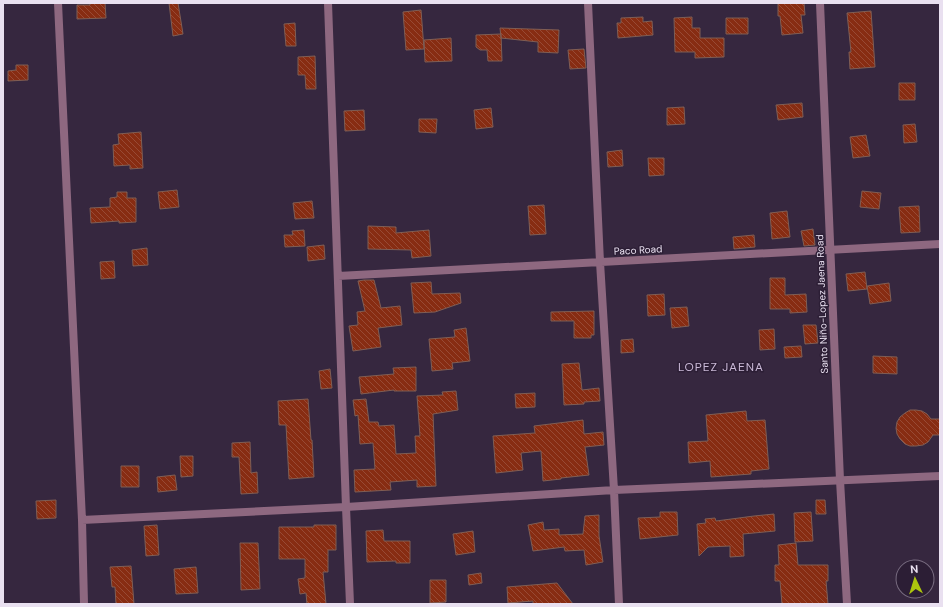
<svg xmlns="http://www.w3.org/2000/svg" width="943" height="607" viewBox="0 0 943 607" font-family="'DM Sans',sans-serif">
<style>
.building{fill:url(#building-back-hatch);stroke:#7f5e55}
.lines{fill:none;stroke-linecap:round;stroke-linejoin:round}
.minor{stroke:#8e6880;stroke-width:8}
.tertiary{stroke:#8e6880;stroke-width:8}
.labels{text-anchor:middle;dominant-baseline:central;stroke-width:3;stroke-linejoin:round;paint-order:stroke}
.street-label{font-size:10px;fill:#e9e0f0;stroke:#2c1e35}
.quarter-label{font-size:12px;letter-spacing:1px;fill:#cab9d7;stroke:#2c1e35}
</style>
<defs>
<pattern id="building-back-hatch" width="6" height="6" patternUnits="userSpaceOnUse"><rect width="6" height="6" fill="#872c12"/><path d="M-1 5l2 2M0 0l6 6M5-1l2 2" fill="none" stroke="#984a35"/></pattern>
</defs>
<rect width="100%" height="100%" fill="#36273f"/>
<!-- building -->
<path class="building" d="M 90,3 L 105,3 L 106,18 L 77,19 L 77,5 L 90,5 Z
M 169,3 L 178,3 L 183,34 L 173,36 Z
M 778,3 L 804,3 L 805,15 L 801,15 L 803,33 L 782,35 L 780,16 L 778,16 Z
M 421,10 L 424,49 L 406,50 L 403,12 Z
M 871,11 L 875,67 L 850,69 L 849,52 L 851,52 L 847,13 Z
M 643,17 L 643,22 L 652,21 L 653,35 L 618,38 L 617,23 L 621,23 L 621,18 Z
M 692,17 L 692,28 L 700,28 L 700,38 L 724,38 L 724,57 L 695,58 L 695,52 L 675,52 L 674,18 Z
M 726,18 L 748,18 L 748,34 L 726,34 Z
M 295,23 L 296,46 L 286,46 L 284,24 Z
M 500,28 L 559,30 L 558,53 L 538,52 L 538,42 L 501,38 Z
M 501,34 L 502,61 L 488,61 L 487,50 L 480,50 L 476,47 L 476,35 Z
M 451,38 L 452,61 L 425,62 L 424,40 Z
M 584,49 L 586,68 L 570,69 L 568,50 Z
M 315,56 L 316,89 L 306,89 L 305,75 L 298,75 L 298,57 Z
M 16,65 L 28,65 L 28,80 L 8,81 L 8,71 L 16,70 Z
M 899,83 L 915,83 L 915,100 L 899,100 Z
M 802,103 L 803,117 L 778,120 L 776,105 Z
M 684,107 L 685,124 L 667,125 L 667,108 Z
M 491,108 L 493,127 L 476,129 L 474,110 Z
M 364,110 L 365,130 L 345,131 L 344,111 Z
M 419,119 L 437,119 L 436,133 L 419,132 Z
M 915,124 L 917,142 L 904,143 L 903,125 Z
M 141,132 L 143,168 L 130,169 L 130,165 L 114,166 L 113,145 L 119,144 L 118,134 Z
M 866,135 L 870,156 L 853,158 L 850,137 Z
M 622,150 L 623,166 L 608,167 L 607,152 Z
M 648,158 L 664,158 L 664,175 L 649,176 Z
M 177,190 L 179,207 L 160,209 L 158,192 Z
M 862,191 L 881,193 L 879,209 L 860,207 Z
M 117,192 L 127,192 L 127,198 L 136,198 L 136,222 L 119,223 L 119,221 L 91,223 L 90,208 L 110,207 L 110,198 L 117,197 Z
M 312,201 L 314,218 L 295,219 L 293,203 Z
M 544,205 L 546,234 L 530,235 L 528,206 Z
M 919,206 L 920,232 L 901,233 L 899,207 Z
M 787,211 L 790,237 L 772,239 L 770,213 Z
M 368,226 L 396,227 L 396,233 L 429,230 L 431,256 L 412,258 L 411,250 L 368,249 Z
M 813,229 L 815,245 L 804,246 L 801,231 Z
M 304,230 L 305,246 L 285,247 L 284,235 L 293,235 L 292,231 Z
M 754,235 L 755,247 L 734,249 L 733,237 Z
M 324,245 L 325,259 L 308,261 L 307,247 Z
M 147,248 L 148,265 L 133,266 L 132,250 Z
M 114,261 L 115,278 L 101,279 L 100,262 Z
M 865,272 L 867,289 L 848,291 L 846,274 Z
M 770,278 L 785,278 L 785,295 L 806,294 L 807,312 L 790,313 L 790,309 L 770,309 Z
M 364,280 L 374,280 L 381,308 L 400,306 L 402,325 L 378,328 L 381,347 L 353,351 L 349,326 L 358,325 L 357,312 L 365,311 L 358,281 Z
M 431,282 L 432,294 L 460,293 L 461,303 L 435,312 L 414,313 L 411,283 Z
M 889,283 L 891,301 L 870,304 L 867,286 Z
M 664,294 L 665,315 L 648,316 L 647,295 Z
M 687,307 L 689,326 L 672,328 L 670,308 Z
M 594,311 L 594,335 L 591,335 L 591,338 L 574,338 L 574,321 L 551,321 L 551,312 Z
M 803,325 L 816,325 L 818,343 L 805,344 Z
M 466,328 L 470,361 L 452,363 L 453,369 L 432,371 L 429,339 L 455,337 L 454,330 Z
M 774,329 L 775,349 L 760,350 L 759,330 Z
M 633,339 L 634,352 L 621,353 L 621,340 Z
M 801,346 L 802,357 L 785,358 L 784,347 Z
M 873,356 L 897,357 L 897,374 L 873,373 Z
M 579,363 L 582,390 L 599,388 L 600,401 L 584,402 L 584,404 L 564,405 L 562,364 Z
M 416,367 L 416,391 L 394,391 L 394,390 L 361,394 L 359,377 L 394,374 L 393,368 Z
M 330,369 L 332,388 L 321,389 L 319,371 Z
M 456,391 L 458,410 L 433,414 L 436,486 L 417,487 L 417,480 L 390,482 L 391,490 L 355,492 L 354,470 L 375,469 L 373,443 L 360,444 L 358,415 L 355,416 L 353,400 L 366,399 L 369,422 L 378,422 L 379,426 L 394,425 L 396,454 L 416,453 L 415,436 L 420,436 L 417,396 L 443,395 L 442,392 Z
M 535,393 L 535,407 L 516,408 L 515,394 Z
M 308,399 L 311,440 L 312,440 L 314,477 L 289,479 L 286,425 L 279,425 L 278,401 Z
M 910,410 L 916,410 L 922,411 L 927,414 L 931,419 L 940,419 L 940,435 L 933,435 L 928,442 L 923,445 L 916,446 L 910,446 L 905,444 L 900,439 L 897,434 L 896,428 L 897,422 L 900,417 L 905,413 Z
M 746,411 L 747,421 L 765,420 L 769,469 L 751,471 L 751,474 L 711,477 L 710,461 L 689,463 L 688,442 L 708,441 L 706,415 Z
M 583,420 L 584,434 L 603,432 L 604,445 L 585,447 L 589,475 L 561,478 L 561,479 L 543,481 L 541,451 L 521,453 L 523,470 L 496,473 L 493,436 L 535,433 L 534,426 Z
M 250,442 L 251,473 L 257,472 L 258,493 L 241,494 L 239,457 L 232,457 L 232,443 Z
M 180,456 L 193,456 L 193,476 L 181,477 Z
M 121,466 L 139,466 L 139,487 L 121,487 Z
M 175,475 L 177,490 L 158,492 L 157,477 Z
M 56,500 L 56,518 L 37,519 L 36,501 Z
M 816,500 L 825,500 L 826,514 L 816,514 Z
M 660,512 L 677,512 L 678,535 L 640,539 L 638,518 L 660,517 Z
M 811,512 L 813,541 L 795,542 L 794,513 Z
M 774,514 L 775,531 L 743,534 L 744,556 L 730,557 L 730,546 L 708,547 L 699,556 L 697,524 L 706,523 L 705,519 L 715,518 L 716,521 L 754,516 Z
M 599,515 L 599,536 L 603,562 L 586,565 L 584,550 L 565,551 L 564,547 L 533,551 L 528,525 L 543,522 L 544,530 L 559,529 L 559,535 L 583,534 L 585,516 Z
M 157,525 L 159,555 L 146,556 L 144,526 Z
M 314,525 L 336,525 L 336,550 L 328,550 L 328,572 L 323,572 L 326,604 L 307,604 L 306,593 L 300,594 L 298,579 L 305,578 L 305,559 L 279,559 L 279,527 L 314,527 Z
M 383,530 L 384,541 L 410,541 L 410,563 L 396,563 L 396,561 L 367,562 L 366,531 Z
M 473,531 L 475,552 L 456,555 L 453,534 Z
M 240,543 L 258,543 L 260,589 L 241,590 Z
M 796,543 L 798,565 L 828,565 L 828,581 L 826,581 L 828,604 L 782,604 L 780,581 L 775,581 L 775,565 L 779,565 L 778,545 Z
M 131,566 L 134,604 L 116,604 L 115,587 L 112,587 L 110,567 Z
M 196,567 L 198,593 L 176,594 L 174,569 Z
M 481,573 L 482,583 L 469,585 L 468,575 Z
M 430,580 L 446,580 L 446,602 L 430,603 Z
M 557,583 L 573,604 L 533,604 L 533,601 L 508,603 L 507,587 Z"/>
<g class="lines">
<!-- minor -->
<path class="minor" d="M 58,3 L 82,520 L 84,604
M 328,3 L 346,507 L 350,604
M 588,3 L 600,262 L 614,490 L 619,604
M 338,276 L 940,244
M 82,520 L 346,507 L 614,490 L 940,476"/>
<!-- tertiary -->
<path class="tertiary" d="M 820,3 L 840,480 L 847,604"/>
</g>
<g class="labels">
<!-- street labels -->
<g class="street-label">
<text transform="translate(638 250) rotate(-3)">Paco Road</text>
<text transform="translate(822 304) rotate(-92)">Santo Niño-Lopez Jaena Road</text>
</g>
<!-- quarter labels -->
<g class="quarter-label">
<text x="721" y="367">LOPEZ JAENA</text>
</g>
</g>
<!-- border -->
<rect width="943" height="607" fill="none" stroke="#e9e0f0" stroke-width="8"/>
<!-- north arrow -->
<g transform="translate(915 579) rotate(356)"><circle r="19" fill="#2c1e35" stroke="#786c80"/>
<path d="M0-3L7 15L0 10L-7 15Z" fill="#adc60e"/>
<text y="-6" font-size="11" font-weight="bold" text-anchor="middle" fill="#e9e0f0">N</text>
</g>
</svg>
